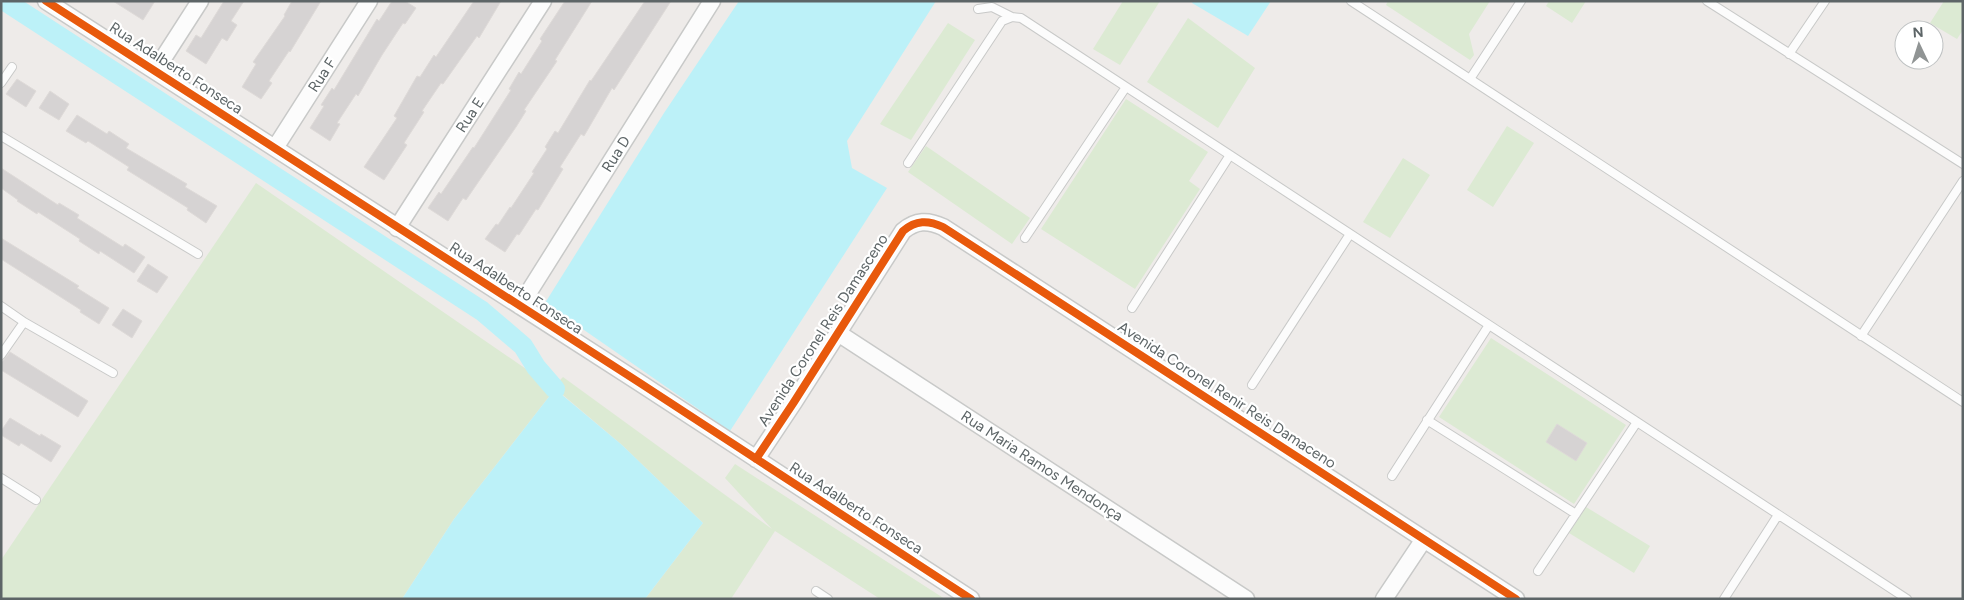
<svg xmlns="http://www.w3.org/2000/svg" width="1964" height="600" viewBox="0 0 1964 600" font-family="Figtree,sans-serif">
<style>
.green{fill:#dcead3}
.water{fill:#bcf1f8}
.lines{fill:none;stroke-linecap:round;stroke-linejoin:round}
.canal{stroke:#bcf1f8;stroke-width:20}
.building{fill:#d6d3d3;stroke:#dedad8}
.service-casing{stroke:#c8c9c8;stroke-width:10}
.minor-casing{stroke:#c8c9c8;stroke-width:19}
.service{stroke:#fcfcfc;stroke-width:8}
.minor{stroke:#fcfcfc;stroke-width:16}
.cycleway-casing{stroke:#fff;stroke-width:11}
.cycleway{stroke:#e8590c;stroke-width:8}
.labels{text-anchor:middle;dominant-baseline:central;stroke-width:4.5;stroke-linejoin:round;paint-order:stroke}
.street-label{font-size:15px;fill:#5d6567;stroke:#fff}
</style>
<rect width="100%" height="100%" fill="#eeebe9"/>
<!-- green -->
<path class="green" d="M 1123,1 L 1160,1 L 1120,65 L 1093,49 Z
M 1388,1 L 1490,1 L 1469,34 L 1474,55 L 1470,60 L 1386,5 Z
M 1549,1 L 1586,1 L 1572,23 L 1546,6 Z
M 1944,1 L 1963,1 L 1963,30 L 1957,39 L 1930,23 Z
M 1188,18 L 1255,68 L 1218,128 L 1147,82 Z
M 948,23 L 975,40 L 911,140 L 880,124 Z
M 1126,99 L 1208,152 L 1189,181 L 1200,189 L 1135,289 L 1041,229 Z
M 1507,126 L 1534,143 L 1493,207 L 1467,190 Z
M 926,146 L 1030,218 L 1012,244 L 908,172 Z
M 1403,158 L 1430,175 L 1390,238 L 1363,222 Z
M 256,183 L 555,389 L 454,519 L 402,599 L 1,599 L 1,560 Z
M 1491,338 L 1626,425 L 1574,504 L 1439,417 Z
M 563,377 L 772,529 L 725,478 L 735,464 L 945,599 L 880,599 L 775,531 L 731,599 L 645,599 L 703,523 L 622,445 L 557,390 L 558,382 Z
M 1586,507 L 1650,546 L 1634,573 L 1569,533 Z"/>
<!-- water -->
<path class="water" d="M 739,1 L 936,1 L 847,141 L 852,168 L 887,188 L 730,431 L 545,303 L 664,113 Z
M 1193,1 L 1271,1 L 1248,36 L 1192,3 Z
M 555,389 L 622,445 L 703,523 L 645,599 L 402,599 L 454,519 Z"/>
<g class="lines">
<!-- canal -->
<path class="canal" d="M 5,1 L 482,311 L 523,346 L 536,367 L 555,389"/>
</g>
<!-- building -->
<path class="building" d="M 113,1 L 155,1 L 143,20 Z
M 224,1 L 244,1 L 231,21 L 237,25 L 227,41 L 222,38 L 206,64 L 186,51 L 196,35 L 201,38 Z
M 292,1 L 321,1 L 290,52 L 289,51 L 269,81 L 272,83 L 261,99 L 242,87 L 256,64 L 253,62 L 285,16 L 284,15 Z
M 392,1 L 405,1 L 416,8 L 405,24 L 403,23 L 382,55 L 358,96 L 356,94 L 337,123 L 340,124 L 330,141 L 310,128 L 324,106 L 321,105 L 332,88 L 334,90 L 377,19 L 379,21 Z
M 474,1 L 501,1 L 479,38 L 477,36 L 443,84 L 441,83 L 422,111 L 424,112 L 404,143 L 407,145 L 384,180 L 364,167 L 397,118 L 394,116 L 417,76 L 420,77 L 434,55 L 436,57 Z
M 565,1 L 592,1 L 555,60 L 557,61 L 524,110 L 526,111 L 516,127 L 466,200 L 463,198 L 448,221 L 428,208 L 439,192 L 441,194 L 473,147 L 474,148 L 511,90 L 509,89 L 519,72 L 521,74 L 542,41 L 540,39 Z
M 645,1 L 671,1 L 614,90 L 612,88 L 584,136 L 581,134 L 560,167 L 563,169 L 538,210 L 536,209 L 519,235 L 517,234 L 505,252 L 485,239 L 496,224 L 498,225 L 510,207 L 511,208 L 534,173 L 532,172 L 547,149 L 545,147 L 555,131 L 558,133 L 590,80 L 591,81 Z
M 17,79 L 36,91 L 26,107 L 6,94 Z
M 50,91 L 69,104 L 59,120 L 39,108 Z
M 77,115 L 107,134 L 109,131 L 129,144 L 126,148 L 187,184 L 185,187 L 217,206 L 206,223 L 187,210 L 188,208 L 127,170 L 129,167 L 88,141 L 86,143 L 66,131 Z
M 1,168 L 58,205 L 59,203 L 79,215 L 77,218 L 123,247 L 125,244 L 145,257 L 134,273 L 100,251 L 99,254 L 79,241 L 80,239 L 38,212 L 37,214 L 17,201 L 18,200 L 1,188 Z
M 1,238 L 79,286 L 77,288 L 109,308 L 99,324 L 80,312 L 81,310 L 1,259 Z
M 148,264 L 168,277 L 157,293 L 137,281 Z
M 123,309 L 142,321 L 132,338 L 112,325 Z
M 10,352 L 88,401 L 78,417 L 1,370 L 1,363 Z
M 10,418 L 40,436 L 41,434 L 61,446 L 51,462 L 21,443 L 19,446 L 1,435 L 1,431 Z
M 1557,424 L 1587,443 L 1576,461 L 1546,442 Z"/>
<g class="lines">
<defs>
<path id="service" d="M 1351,1 L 1963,402
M 1707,1 L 1963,164
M 978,9 L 992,7 L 1012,17
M 1789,54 L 1825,1
M 1470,79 L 1521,1
M 1,83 L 12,67
M 1,136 L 198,254
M 908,163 L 1002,21 L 1012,17 L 1021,18 L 1907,599
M 1025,238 L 1126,87
M 1,306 L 24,322 L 113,373
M 1132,308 L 1230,155
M 1861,336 L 1963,181
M 1,355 L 24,322
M 1252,385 L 1350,234
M 1427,420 L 1576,514
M 1392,476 L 1489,325
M 1,478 L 36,500
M 1538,571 L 1637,422
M 816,591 L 828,599
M 1724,599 L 1778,515"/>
<path id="minor" d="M 46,1 L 640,383 L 971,599
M 155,71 L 200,1
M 275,148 L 369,1
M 397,228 L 543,1
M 520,306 L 712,1
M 838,333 L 1246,599
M 756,459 L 794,402 L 903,231 C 916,220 928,220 943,227 L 1516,599
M 1384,599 L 1424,539"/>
</defs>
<!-- service casing -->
<use href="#service" class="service-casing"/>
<!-- minor casing -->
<use href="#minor" class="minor-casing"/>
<!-- service -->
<use href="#service" class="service"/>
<!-- minor -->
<use href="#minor" class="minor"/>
<defs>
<path id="cycleway" d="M 46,1 L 640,383 L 971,599
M 756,459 L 794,402 L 903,231 C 916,220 928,220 943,227 L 1516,599"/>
</defs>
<!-- cycleway casing -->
<use href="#cycleway" class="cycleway-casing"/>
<!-- cycleway -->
<use href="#cycleway" class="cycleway"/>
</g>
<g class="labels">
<!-- street labels -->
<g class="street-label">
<text transform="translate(176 68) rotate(33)">Rua Adalberto Fonseca</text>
<text transform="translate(322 75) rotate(-57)">Rua F</text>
<text transform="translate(470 115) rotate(-57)">Rua E</text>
<text transform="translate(616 154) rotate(-58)">Rua D</text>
<text transform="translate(516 288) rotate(33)">Rua Adalberto Fonseca</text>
<text transform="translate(823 330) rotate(-57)">Avenida Coronel Reis Damasceno</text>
<text transform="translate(1227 395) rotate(33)">Avenida Coronel Renir Reis Damaceno</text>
<text transform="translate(1042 466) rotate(33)">Rua Maria Ramos Mendonça</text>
<text transform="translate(856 508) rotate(33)">Rua Adalberto Fonseca</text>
</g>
</g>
<!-- border -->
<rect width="1964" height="600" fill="none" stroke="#5d6567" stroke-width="5"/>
<!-- north arrow -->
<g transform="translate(1919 45) rotate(356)"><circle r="24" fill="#ffffff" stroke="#bec1c2"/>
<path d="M0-4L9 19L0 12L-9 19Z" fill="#909494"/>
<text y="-8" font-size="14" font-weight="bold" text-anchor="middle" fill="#5d6567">N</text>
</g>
</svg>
